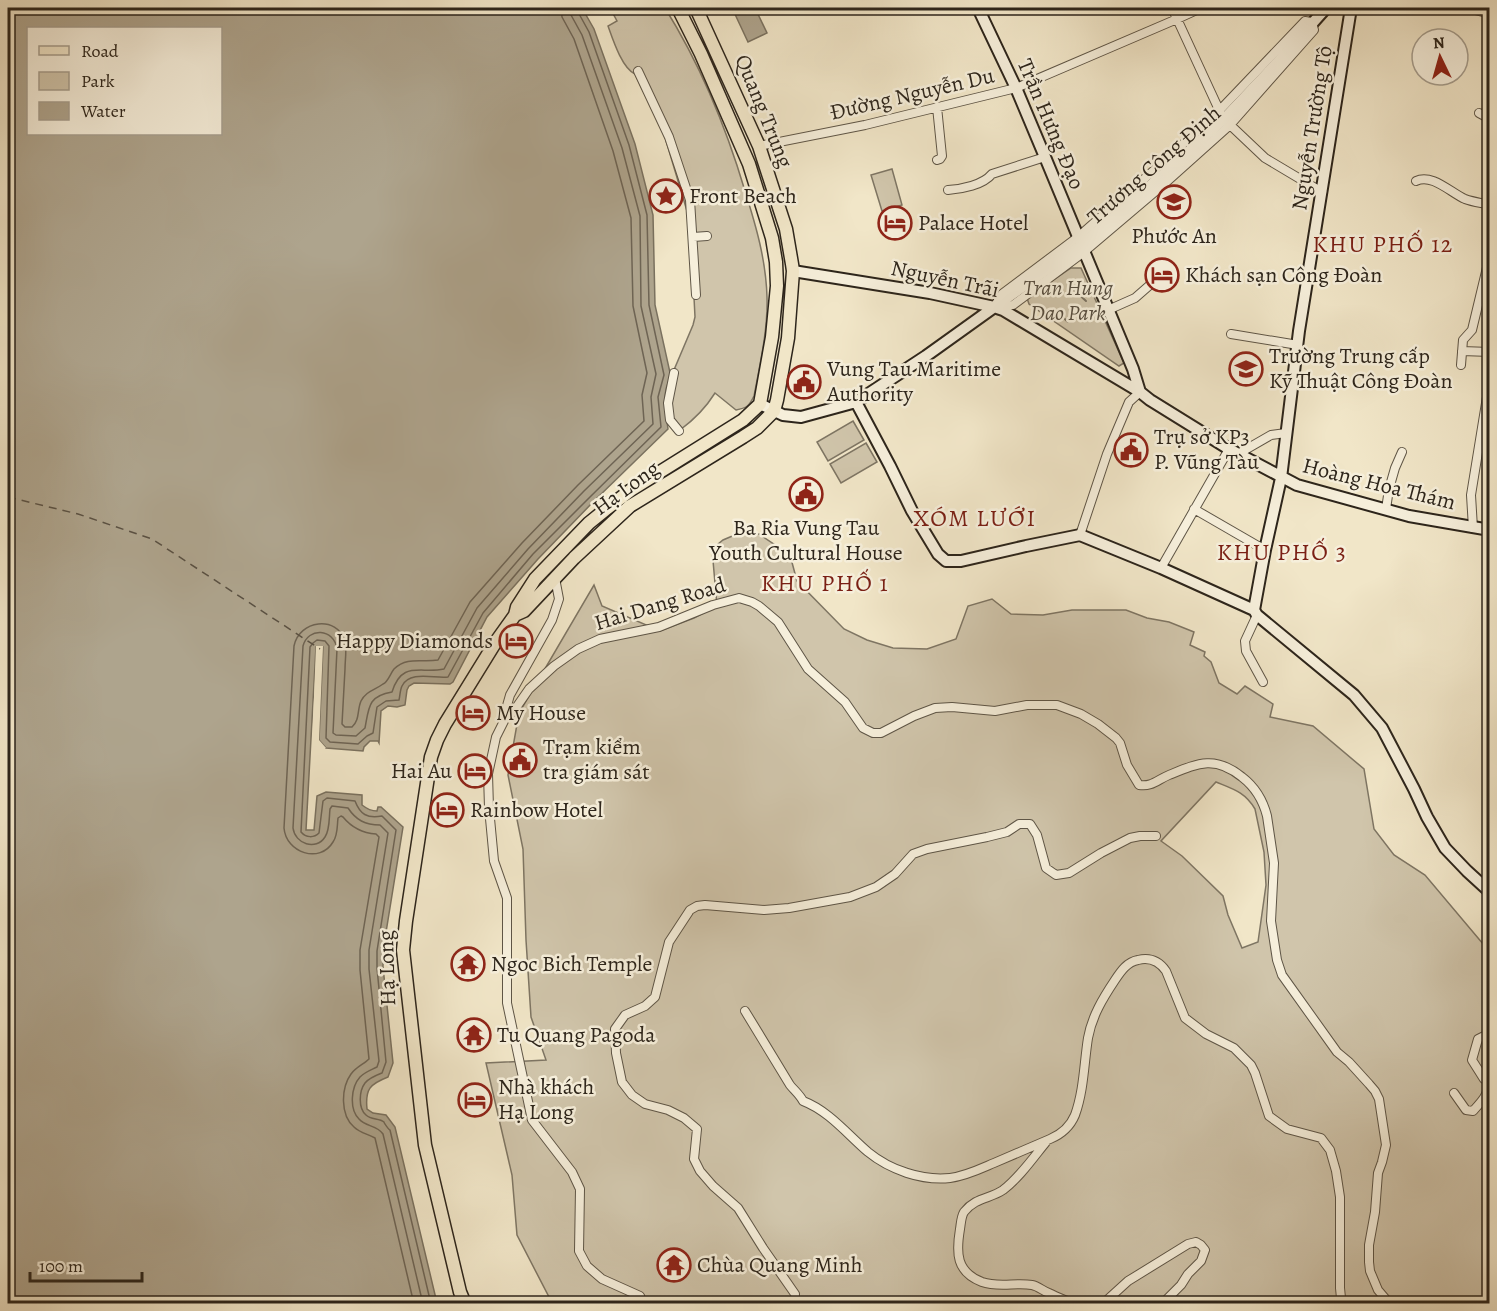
<svg xmlns="http://www.w3.org/2000/svg" width="1497" height="1311" viewBox="0 0 1497 1311" font-family="Alegreya,serif">
<style>
.green{fill:#d0c5ab;stroke:#7e7563;stroke-width:1.5;fill-rule:evenodd}
.water{fill:#aea48d;stroke:#7a715f;stroke-width:1.5;fill-rule:evenodd}
.pier{fill:#f1e6c8}
.lines{fill:none;stroke-linecap:round;stroke-linejoin:round}
.shore{stroke:#6e6454;stroke-width:1.5}
.stream{stroke:#7a715f;stroke-width:2}
.ferry{stroke:#5a5143;stroke-width:1.5;stroke-dasharray:8 6;stroke-linecap:butt}
.street-casing{stroke:#5e5546;stroke-width:10}
.secondary-casing{stroke:#2d251b;stroke-width:14}
.primary-casing{stroke:#2d251b;stroke-width:15}
.street{stroke:#f6efdb;stroke-width:8}
.secondary{stroke:#f6efdb;stroke-width:10}
.primary{stroke:#f1e6c8;stroke-width:12}
.labels{text-anchor:middle;dominant-baseline:central;stroke-width:5;stroke-linejoin:round;paint-order:stroke}
.street-label{font-size:22px;fill:#2d251b;stroke:#f6efdb}
.poi-label{font-size:22px;fill:#2d251b;stroke:#f6efdb;text-anchor:start}
.park-label{font-size:22px;font-style:italic;fill:#564d3f;stroke:#f6efdb}
.neighbourhood-label{font-size:24px;letter-spacing:1.5px;fill:#7a1f14;stroke:#f6efdb}
</style>
<rect width="100%" height="100%" fill="#f1e6c8"/>
<filter id="stains"><feTurbulence type="fractalNoise" baseFrequency=".00333" numOctaves="4"/><feColorMatrix values="0 0 0 0 .2 0 0 0 0 .09 0 0 0 0 .02 0 0 0 .5 -.17"/></filter>
<radialGradient id="worn" r=".72"><stop offset=".6" stop-color="#630" stop-opacity="0"/><stop offset="1" stop-color="#630" stop-opacity=".3"/></radialGradient>
<!-- green -->
<path class="green" d="M 610,8 L 665,8 C 700,64 726,127 745,191 C 756,226 766,260 767,297 C 768,330 760,364 754,396 C 749,406 747,408 736,410 L 715,393 C 705,409 695,419 680,430 L 673,422 L 671,409 L 671,377 L 693,325 L 695,317 L 693,278 L 687,211 L 664,134 L 635,74 C 622,68 613,40 608,26 L 617,21 Z
M 892,169 L 902,205 L 882,211 L 871,175 Z
M 1071,268 L 1081,268 L 1124,363 L 1119,366 L 1029,304 L 1027,298 Z
M 853,421 L 864,440 L 828,461 L 817,442 Z
M 866,443 L 877,462 L 841,483 L 830,464 Z
M 737,534 L 759,534 L 790,555 L 797,581 L 844,629 L 867,640 L 893,648 L 927,649 L 956,639 L 968,606 L 992,599 L 1011,614 L 1043,615 L 1072,610 L 1126,610 L 1147,618 L 1169,622 L 1194,632 L 1190,645 L 1205,652 L 1204,656 L 1211,662 L 1219,683 L 1237,694 L 1245,686 L 1273,704 L 1270,717 L 1313,726 L 1364,769 L 1374,829 L 1394,855 L 1425,875 L 1489,951 L 1489,1303 L 550,1303 L 550,1299 L 517,1235 L 512,1175 L 486,1063 L 546,1060 L 531,1017 L 526,940 L 523,849 L 508,775 L 519,713 L 594,585 L 602,606 L 660,631 L 694,618 L 717,606 L 712,549 L 723,540 ZM 1216,782 C 1233,789 1245,792 1255,809 L 1264,852 L 1266,885 L 1258,942 L 1242,948 L 1228,915 L 1223,896 L 1182,856 L 1161,841 Z"/>
<!-- water -->
<path class="water" d="M 8,8 L 582,8 L 594,29 L 635,144 L 653,215 L 655,305 L 671,377 C 661,393 666,412 668,429 L 594,501 L 538,559 L 487,617 L 453,682 L 450,684 L 414,683 L 409,686 L 407,690 L 405,705 L 397,707 L 388,706 L 381,711 L 379,743 L 378,741 L 370,741 L 364,747 L 363,751 L 326,748 L 319,740 L 323,647 L 316,647 L 306,830 L 314,830 L 317,796 L 326,792 L 362,795 L 362,805 C 367,809 371,811 377,811 L 378,807 L 381,807 L 403,827 L 383,951 L 383,967 L 393,1063 L 388,1077 C 370,1084 365,1089 367,1109 L 373,1113 L 386,1115 L 395,1127 L 437,1303 L 8,1303 ZM 28,28 L 220,28 L 220,134 L 28,134 Z
M 738,8 L 755,8 L 767,33 L 748,42 L 733,10 Z"/>
<!-- pier -->
<path class="pier" d="M 316,646 L 323,646 L 319,740 L 326,748 L 322,748 L 316,740 L 320,649 L 315,748 L 312,747 Z"/>
<g class="lines">
<!-- shore -->
<path class="shore" d="M 414,1304 L 375,1138 C 368,1134 360,1133 354,1127 C 340,1115 341,1088 351,1074 C 356,1067 364,1064 369,1059 L 360,970 L 360,950 L 379,837 L 376,834 C 362,833 352,828 343,817 L 341,816 L 338,818 C 337,826 338,835 333,842 C 320,864 286,853 284,828 L 294,646 C 299,620 337,615 345,641 C 347,649 345,660 345,669 C 344,687 343,706 342,724 L 345,727 L 352,727 C 360,720 357,710 361,701 C 366,691 375,690 383,684 C 388,682 390,674 394,669 C 408,656 422,663 438,660 L 470,602 L 522,543 L 578,485 L 644,421 L 642,395 L 647,373 L 633,306 L 631,218 L 613,151 L 574,39 L 562,17 L 561,8
M 423,1304 L 383,1134 C 377,1125 366,1127 359,1119 C 349,1109 351,1087 360,1077 C 365,1072 371,1070 377,1067 L 379,1061 L 369,969 L 369,950 L 388,833 L 380,825 C 365,825 356,820 348,808 L 332,806 L 330,809 C 329,817 330,830 325,837 C 316,851 295,844 293,828 L 303,646 C 308,627 334,628 337,649 L 333,733 L 336,735 L 356,736 L 365,728 C 369,707 368,696 392,692 C 402,660 420,674 444,669 L 477,608 L 528,549 L 584,491 L 653,424 L 651,397 L 656,374 L 641,306 L 640,216 L 622,148 L 582,35 L 571,15 L 570,8
M 431,1304 L 390,1130 C 389,1130 384,1123 384,1122 C 379,1118 371,1120 366,1115 C 358,1108 359,1091 365,1083 C 369,1078 377,1075 382,1073 L 386,1062 L 377,968 L 377,951 L 396,830 L 382,816 C 367,819 360,814 355,801 L 327,798 L 323,801 L 319,833 C 314,838 306,838 301,832 L 310,647 L 313,643 L 317,640 L 325,641 L 329,646 L 326,738 L 330,742 L 358,744 L 367,736 L 373,733 L 377,707 L 386,701 L 399,700 C 400,696 400,690 402,686 C 410,670 435,679 448,677 L 483,613 L 533,554 L 590,497 L 661,427 L 658,397 L 664,375 L 649,305 L 647,215 L 629,145 L 589,32 L 578,12 L 578,8"/>
<!-- stream -->
<path class="stream" d="M 1073,289 L 1086,301
M 1054,309 L 1068,322"/>
<!-- ferry -->
<path class="ferry" d="M 8,497 L 78,514 L 152,539 L 320,649"/>
<defs>
<path id="street" d="M 1172,8 L 1220,112
M 1468,8 L 1490,14
M 1305,21 L 1312,22 L 1314,30 L 1230,125 L 1163,185 L 1084,252 L 1013,305 L 994,307 L 1002,294 L 1078,237 L 1160,165 L 1219,111 Z
M 638,71 L 669,137 L 690,200 L 696,295
M 1479,113 L 1490,119
M 1227,122 L 1265,158 L 1322,192
M 759,146 L 865,125 L 1016,88 L 1177,19 L 1201,8
M 937,160 L 940,159 L 942,156 L 937,107
M 1416,181 C 1432,173 1451,193 1465,199 C 1473,202 1482,203 1490,205
M 948,190 C 962,189 983,185 992,174 L 1045,157
M 693,237 L 707,236
M 1108,310 L 1135,298 L 1151,284
M 1231,334 L 1298,345
M 1462,351 L 1490,352
M 1461,365 L 1463,340 L 1472,330 L 1490,255
M 674,373 L 668,403 L 670,420 L 679,431
M 1238,454 L 1271,435 L 1286,433
M 1194,509 L 1265,550
M 1386,509 L 1389,489 L 1395,468 L 1402,452
M 1473,528 L 1471,495 L 1487,397 L 1490,359
M 1080,535 L 1107,454 L 1129,402 L 1140,392
M 1161,568 L 1229,449
M 555,578 L 559,599 L 552,620 L 510,695 L 506,709 L 507,715 L 513,712 L 529,689 L 554,666 L 578,649 L 600,639 L 659,627 L 713,605 L 739,598 L 752,602 L 759,606 L 778,622 L 808,669 L 845,702 L 863,728 L 873,733 L 881,733 L 914,716 L 935,708 L 952,707 L 995,711 L 1027,705 L 1057,705 L 1081,714 L 1098,724 L 1116,738 L 1120,743 L 1127,765 L 1139,785 C 1152,787 1157,780 1169,775 C 1198,763 1215,755 1242,777 C 1255,787 1263,800 1267,816 L 1274,863 L 1271,921 L 1277,960 L 1282,975 L 1337,1052 L 1349,1062 L 1369,1084 L 1375,1091 L 1379,1099 L 1386,1145 L 1382,1162 L 1378,1173 L 1375,1212 L 1369,1245 L 1369,1262 L 1370,1271 L 1378,1290 L 1390,1304
M 1257,615 L 1245,641 L 1246,651 L 1263,682
M 507,715 L 496,737 L 488,774 L 489,808 L 494,861 L 507,898 L 507,1003 L 532,1120 L 572,1172 L 580,1189 L 579,1251 L 587,1266 L 602,1279 L 640,1296 L 643,1304
M 745,1011 L 790,1085 C 794,1090 800,1095 803,1101 C 829,1111 847,1134 868,1152 C 890,1170 922,1181 950,1178 C 966,1176 980,1169 994,1163 C 1013,1155 1031,1147 1050,1139 C 1062,1134 1070,1127 1075,1115 C 1084,1090 1084,1063 1088,1038 C 1092,1016 1103,998 1115,980 C 1121,971 1127,962 1138,960 C 1150,957 1159,961 1166,971 L 1185,1018 L 1206,1034 L 1234,1048 L 1251,1065 L 1255,1073 L 1269,1116 L 1287,1129 L 1321,1138 L 1330,1150 L 1336,1171 L 1340,1197 L 1340,1288 L 1341,1298 L 1344,1304
M 1490,1033 L 1478,1039 L 1472,1060 L 1484,1079 L 1490,1082
M 1454,1093 L 1466,1110 L 1473,1111 C 1481,1102 1487,1096 1490,1084
M 1046,1142 C 1033,1158 1020,1177 1003,1190 C 990,1199 976,1197 964,1212 C 961,1217 961,1223 960,1229 C 956,1253 956,1272 982,1282 C 999,1288 1016,1282 1032,1285 C 1038,1286 1043,1291 1049,1293 C 1057,1297 1065,1300 1074,1304
M 794,1304 L 795,1294 L 763,1248 L 738,1208 L 713,1186 L 700,1171 L 694,1159 L 697,1129 L 684,1118 L 668,1110 L 645,1104 L 632,1095 L 622,1082 L 616,1053 L 615,1029 L 625,1015 L 645,1006 L 655,997 L 669,942 L 690,910 L 697,906 L 705,905 L 764,910 L 789,908 L 850,897 L 876,887 L 895,874 L 913,854 L 927,849 L 987,837 L 1007,832 L 1019,824 L 1030,824 L 1037,835 L 1046,868 L 1056,875 L 1069,873 L 1101,853 L 1130,838 L 1140,836 L 1156,836
M 1100,1304 L 1106,1301 L 1128,1281 L 1188,1244 L 1196,1242 L 1201,1245 L 1205,1250 L 1201,1261 L 1188,1274 L 1181,1285 L 1162,1304"/>
<path id="secondary" d="M 978,8 L 1016,88 L 1045,157 L 1133,369 L 1140,392
M 793,271 L 930,293 L 994,307 L 1003,310 L 1140,392 L 1150,400 L 1229,449 L 1297,485 L 1409,516 L 1490,530
M 856,402 L 890,466 L 912,511 L 938,554 L 946,561 L 961,561 L 1026,546 L 1080,535 L 1161,568 L 1254,610 L 1257,615 L 1354,695 L 1382,728 L 1414,789 L 1427,817 L 1445,848 L 1467,871 L 1490,892
M 760,404 L 783,415 L 801,417 L 856,402 L 926,356 L 1081,245 L 1167,171 L 1224,119 L 1275,65 L 1326,8
M 1254,610 L 1265,550 L 1281,478 L 1299,331 L 1351,8"/>
<path id="primary" d="M 515,615 L 524,611 L 574,558 L 630,506 L 743,437 L 757,428 L 774,411 L 777,400 L 788,338 L 793,271 L 792,264 L 786,229 L 759,146 L 696,8
M 465,1304 L 460,1292 L 425,1145 L 403,950 L 406,921 L 431,757 L 437,740 L 445,724 L 495,643 L 515,615 L 517,607 L 535,579 L 589,523 L 605,510 L 631,490 L 743,420 L 760,404 L 772,337 L 777,286 L 776,262 L 772,238 L 749,164 L 701,54 L 678,8"/>
</defs>
<!-- street casing -->
<use href="#street" class="street-casing"/>
<!-- secondary casing -->
<use href="#secondary" class="secondary-casing"/>
<!-- primary casing -->
<use href="#primary" class="primary-casing"/>
<!-- street -->
<use href="#street" class="street"/>
<!-- secondary -->
<use href="#secondary" class="secondary"/>
<!-- primary -->
<use href="#primary" class="primary"/>
</g>
<!-- icons -->
<defs>
<symbol id="sight-ring" viewBox="-11 -11 22 22"><circle r="9.5" fill="#f6efdb" stroke="#8f2418" stroke-width="1.5"/><path d="M0-6L1.8-2.2L6-1.7L2.9 1.2L3.7 5.4L0 3.3L-3.7 5.4L-2.9 1.2L-6-1.7L-1.8-2.2Z" fill="#8f2418"/></symbol>
<symbol id="school-ring" viewBox="-11 -11 22 22"><circle r="9.5" fill="#f6efdb" stroke="#8f2418" stroke-width="1.5"/><path d="M0-5L7-2L0 1L-7-2ZM-4 1L0 2.5L4 1V4Q0 6-4 4Z" fill="#8f2418"/></symbol>
<symbol id="hotel-ring" viewBox="-11 -11 22 22"><circle r="9.5" fill="#f6efdb" stroke="#8f2418" stroke-width="1.5"/><path d="M-6-4.5h1.5V1H6V5H4.5V3h-9V5H-6ZM-4 0a1.8 1.8 0 1 1 3.6 0ZM.5 0V-2.5h3Q6-2.5 6 0Z" fill="#8f2418"/></symbol>
<symbol id="university-ring" viewBox="-11 -11 22 22"><circle r="9.5" fill="#f6efdb" stroke="#8f2418" stroke-width="1.5"/><path d="M0-5L7-2L0 1L-7-2ZM-4 1L0 2.5L4 1V4Q0 6-4 4Z" fill="#8f2418"/></symbol>
<symbol id="civic-ring" viewBox="-11 -11 22 22"><circle r="9.5" fill="#f6efdb" stroke="#8f2418" stroke-width="1.5"/><path d="M-.6-6.5H3V-4.5H.6V-3L4-1V1h2V6H-6V1h2V-1L-.6-3ZM-1.2 2.5V6h2.4V2.5Z" fill="#8f2418"/></symbol>
<symbol id="temple-ring" viewBox="-11 -11 22 22"><circle r="9.5" fill="#f6efdb" stroke="#8f2418" stroke-width="1.5"/><path d="M0-6L5-2H3V0L6.5 2.5H4V6H1.5V3h-3V6H-4V2.5H-6.5L-3 0V-2H-5Z" fill="#8f2418"/></symbol>
</defs>
<g fill-rule="evenodd">
<use href="#sight-ring" x="647" y="177" width="38" height="38"/>
<use href="#school-ring" x="1155" y="183" width="38" height="38"/>
<use href="#hotel-ring" x="876" y="204" width="38" height="38"/>
<use href="#hotel-ring" x="1143" y="256" width="38" height="38"/>
<use href="#university-ring" x="1227" y="350" width="38" height="38"/>
<use href="#civic-ring" x="785" y="363" width="38" height="38"/>
<use href="#civic-ring" x="1112" y="431" width="38" height="38"/>
<use href="#civic-ring" x="787" y="475" width="38" height="38"/>
<use href="#hotel-ring" x="497" y="622" width="38" height="38"/>
<use href="#hotel-ring" x="454" y="694" width="38" height="38"/>
<use href="#civic-ring" x="501" y="741" width="38" height="38"/>
<use href="#hotel-ring" x="456" y="752" width="38" height="38"/>
<use href="#hotel-ring" x="428" y="791" width="38" height="38"/>
<use href="#temple-ring" x="449" y="945" width="38" height="38"/>
<use href="#temple-ring" x="455" y="1016" width="38" height="38"/>
<use href="#hotel-ring" x="456" y="1081" width="38" height="38"/>
<use href="#temple-ring" x="655" y="1246" width="38" height="38"/>
</g>
<g class="labels">
<!-- street labels -->
<g class="street-label">
<text transform="translate(912 94) rotate(-13)">Đường Nguyễn Du</text>
<text transform="translate(764 111) rotate(68)">Quang Trung</text>
<text transform="translate(1051 124) rotate(67)">Trần Hưng Đạo</text>
<text transform="translate(1312 128) rotate(-81)">Nguyễn Trường Tộ</text>
<text transform="translate(1154 165) rotate(-41)">Trương Công Định</text>
<text transform="translate(945 279) rotate(12)">Nguyễn Trãi</text>
<text transform="translate(1379 484) rotate(14)">Hoàng Hoa Thám</text>
<text transform="translate(626 488) rotate(-36)">Hạ Long</text>
<text transform="translate(660 604) rotate(-17)">Hai Dang Road</text>
<text transform="translate(387 968) rotate(-92)">Hạ Long</text>
</g>
<!-- poi labels -->
<g class="poi-label">
<text x="689" y="196">Front Beach</text>
<text x="918" y="223">Palace Hotel</text>
<text x="1174" y="236" text-anchor="middle">Phước An</text>
<text x="1185" y="275">Khách sạn Công Đoàn</text>
<text x="1269" y="356">Trường Trung cấp<tspan x="1269" dy="25">Kỹ Thuật Công Đoàn</tspan></text>
<text x="827" y="369">Vung Tau Maritime<tspan x="827" dy="25">Authority</tspan></text>
<text x="1154" y="437">Trụ sở KP3<tspan x="1154" dy="25">P. Vũng Tàu</tspan></text>
<text x="806" y="528" text-anchor="middle">Ba Ria Vung Tau<tspan x="806" dy="25">Youth Cultural House</tspan></text>
<text x="493" y="641" text-anchor="end">Happy Diamonds</text>
<text x="496" y="713">My House</text>
<text x="543" y="747">Trạm kiểm<tspan x="543" dy="25">tra giám sát</tspan></text>
<text x="452" y="771" text-anchor="end">Hai Au</text>
<text x="470" y="810">Rainbow Hotel</text>
<text x="491" y="964">Ngoc Bich Temple</text>
<text x="497" y="1035">Tu Quang Pagoda</text>
<text x="498" y="1087">Nhà khách<tspan x="498" dy="25">Hạ Long</tspan></text>
<text x="697" y="1265">Chùa Quang Minh</text>
</g>
<!-- park labels -->
<g class="park-label">
<text x="1068" y="288">Tran Hung<tspan x="1068" dy="25">Dao Park</tspan></text>
</g>
<!-- neighbourhood labels -->
<g class="neighbourhood-label">
<text x="1383" y="244">KHU PHỐ 12</text>
<text x="975" y="518">XÓM LƯỚI</text>
<text x="1282" y="552">KHU PHỐ 3</text>
<text x="825" y="583">KHU PHỐ 1</text>
</g>
</g>
<!-- margin -->
<rect width="1497" height="1311" fill="none" stroke="#f1e6c8" stroke-width="30"/>
<rect x="9" y="9" width="1479" height="1293" fill="none" stroke="#2d251b" stroke-width="3"/>
<rect x="15" y="15" width="1467" height="1281" fill="none" stroke="#2d251b" stroke-width="1.5"/>
<!-- legend -->
<rect x="27" y="27" width="195" height="108" fill="#f6efdb" stroke="#a69e8e" stroke-width="1.5"/>
<rect x="39" y="46" width="30" height="9" fill="#f1e6c8" stroke="#a69e8e" stroke-width="1.5"/>
<text x="81" y="57" font-size="18" fill="#2d251b">Road</text>
<rect x="39" y="72" width="30" height="18" fill="#d0c5ab" stroke="#a69e8e" stroke-width="1.5"/>
<text x="81" y="87" font-size="18" fill="#2d251b">Park</text>
<rect x="39" y="102" width="30" height="18" fill="#aea48d" stroke="#a69e8e" stroke-width="1.5"/>
<text x="81" y="117" font-size="18" fill="#2d251b">Water</text>
<!-- north arrow -->
<g transform="translate(1440 57) rotate(355)"><circle r="28" fill="#f6efdb" stroke="#a69e8e" stroke-width="1.5"/>
<path d="M0-4.5L10 22L0 15L-10 22Z" fill="#8f2418"/>
<text y="-9" font-size="16" font-weight="bold" text-anchor="middle" fill="#2d251b">N</text>
</g>
<!-- scale -->
<path d="M30 1272v9h112v-9" fill="none" stroke="#2d251b" stroke-width="3"/>
<text x="39" y="1272" font-size="18" fill="#2d251b" stroke="#f6efdb" stroke-width="4.5" paint-order="stroke">100 m</text>
<rect width="100%" height="100%" filter="url(#stains)"/>
<rect width="100%" height="100%" fill="url(#worn)"/>
</svg>
